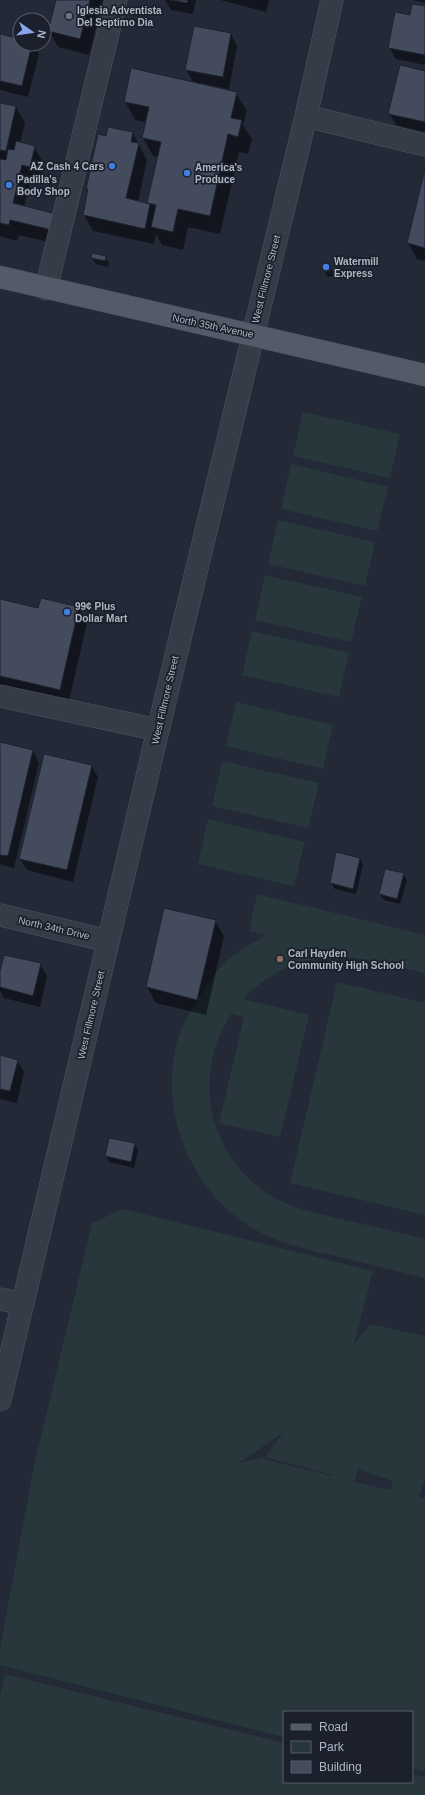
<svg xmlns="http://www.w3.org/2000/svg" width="425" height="1795" viewBox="0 0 425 1795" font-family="Helvetica,sans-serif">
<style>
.green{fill:#27373b;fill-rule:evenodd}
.shadow{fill:#0007}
.building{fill:#444b5c;stroke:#1d222e}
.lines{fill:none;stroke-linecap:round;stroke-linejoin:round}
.minor-casing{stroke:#515662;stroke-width:23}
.major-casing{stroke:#3f4451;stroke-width:23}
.minor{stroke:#363b48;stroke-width:22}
.major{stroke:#545a68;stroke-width:22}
.worship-dot{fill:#6b7280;stroke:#1b202c;stroke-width:1.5}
.shop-dot{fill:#3f7fe0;stroke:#1b202c;stroke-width:1.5}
.education-dot{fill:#8d6e63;stroke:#1b202c;stroke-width:1.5}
.labels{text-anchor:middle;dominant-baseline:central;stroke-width:3.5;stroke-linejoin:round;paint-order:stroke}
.poi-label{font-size:10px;font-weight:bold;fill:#b1b6c4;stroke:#1b202c;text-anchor:start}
.street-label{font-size:10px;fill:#b1b6c4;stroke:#1b202c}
</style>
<rect width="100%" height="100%" fill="#232937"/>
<!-- green -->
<path class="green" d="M 303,412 L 400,434 L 390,478 L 293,456 Z
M 291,464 L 388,487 L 377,531 L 281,509 Z
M 278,520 L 375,542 L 365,586 L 268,564 Z
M 265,575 L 362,597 L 351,642 L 255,620 Z
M 252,631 L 349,653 L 339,697 L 242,675 Z
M 236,702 L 333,725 L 323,769 L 226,746 Z
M 222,761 L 319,783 L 308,828 L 212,806 Z
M 208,819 L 305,842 L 294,886 L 198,864 Z
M 257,894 L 425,935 L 425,973 C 352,956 303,940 243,999 L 309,1015 L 280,1137 L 219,1123 L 244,1017 L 231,1014 C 213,1042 206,1074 211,1107 C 218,1148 245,1185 283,1202 C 303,1211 325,1215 345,1220 C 372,1226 398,1232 425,1239 L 425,1278 C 397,1271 368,1264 340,1257 C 308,1250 277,1244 249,1226 C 191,1189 160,1114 176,1047 C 180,1027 191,1010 202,993 C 209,982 216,971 226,962 C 237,951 252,944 266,935 L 249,931 Z
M 337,982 L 425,1003 L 425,1215 L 290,1183 Z
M 123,1209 L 373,1271 L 354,1344 L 370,1324 L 425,1336 L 425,1480 L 419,1497 L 425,1499 L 425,1771 L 412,1768 L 412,1712 L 284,1712 L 284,1737 L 0,1665 L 0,1648 L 34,1466 L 92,1223 ZM 283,1433 L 265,1457 L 240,1463 L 240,1462 ZM 265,1457 L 332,1475 L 332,1476 L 264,1459 ZM 358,1469 L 392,1481 L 391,1490 L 355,1482 Z
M 5,1674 L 284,1743 L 284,1782 L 412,1782 L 412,1774 L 425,1777 L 425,1795 L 0,1795 L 0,1697 Z"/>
<!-- shadow -->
<path class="shadow" d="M 57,0 L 103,0 L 89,55 L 58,47 L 49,31 Z
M 165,0 L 196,0 L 193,14 L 171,10 Z
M 220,0 L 269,0 L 266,12 Z
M 413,0 L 425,0 L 425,3 Z
M 425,7 L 425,65 L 396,59 L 389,47 L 411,16 Z
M 231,34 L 237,46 L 229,89 L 199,83 L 198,84 L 236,93 L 247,111 L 243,125 L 252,139 L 248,154 L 239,152 L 220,234 L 188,227 L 183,250 L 162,245 L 156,234 L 154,244 L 93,231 L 84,215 L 89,192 L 87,189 L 107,137 L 133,133 L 147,160 L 138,202 L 148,204 L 159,157 L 153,156 L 143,138 L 146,122 L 135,120 L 125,101 L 194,83 L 186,70 Z
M 0,35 L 20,40 L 20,44 L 33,44 L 39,54 L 28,97 L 0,90 Z
M 425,72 L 425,132 L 396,125 L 389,113 Z
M 0,104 L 16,107 L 25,123 L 20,143 L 34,147 L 43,162 L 39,182 L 31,180 L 24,207 L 56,215 L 61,245 L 19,235 L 17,241 L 0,236 Z
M 425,173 L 425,261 L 417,259 L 408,243 Z
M 105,257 L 109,263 L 108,267 L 96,264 L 92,258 Z
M 321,267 L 330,267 L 334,273 L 333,276 L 328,277 Z
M 0,600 L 39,609 L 78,607 L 87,623 L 68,705 L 0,689 Z
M 0,743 L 33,751 L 39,763 L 14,868 L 0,864 Z
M 91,765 L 98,777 L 73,882 L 27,870 L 20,859 Z
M 360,859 L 363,865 L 356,894 L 335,889 L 331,883 Z
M 403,874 L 407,880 L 400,904 L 384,900 L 380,894 Z
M 165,909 L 215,921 L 224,936 L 206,1015 L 156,1003 L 147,987 Z
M 40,964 L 47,976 L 40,1007 L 4,998 L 0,991 L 0,975 Z
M 0,1056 L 17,1060 L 24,1072 L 17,1103 L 0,1099 Z
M 110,1140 L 134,1144 L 138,1150 L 134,1168 L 109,1162 L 106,1156 Z"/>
<!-- building -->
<path class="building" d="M 56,0 L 90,0 L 80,39 L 48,31 Z
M 170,0 L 188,0 L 187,3 Z
M 412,4 L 425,6 L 425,55 L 388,48 L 395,12 L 410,15 Z
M 194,26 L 231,33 L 223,77 L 185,70 Z
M 0,34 L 20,39 L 20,44 L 32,44 L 22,86 L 0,81 Z
M 400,65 L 425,71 L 425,122 L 388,114 Z
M 131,68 L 237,92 L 231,118 L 242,120 L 238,137 L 228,134 L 210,216 L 178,209 L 173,232 L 151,227 L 156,205 L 147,203 L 161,142 L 142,138 L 149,107 L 124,102 Z
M 0,103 L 16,106 L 6,151 L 0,150 Z
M 108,127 L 133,132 L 131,142 L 139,143 L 126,198 L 150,204 L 145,229 L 83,215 L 88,189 L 86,189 L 98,134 L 106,136 Z
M 16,141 L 35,146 L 30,167 L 22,165 L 13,203 L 56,214 L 52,230 L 10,220 L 9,225 L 0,223 L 0,159 L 6,160 L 8,149 L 14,150 Z
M 425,169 L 425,248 L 407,243 Z
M 92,253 L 106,256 L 105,261 L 91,258 Z
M 328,262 L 331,266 L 330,271 L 324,272 L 320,267 L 322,263 Z
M 41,598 L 79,607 L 60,690 L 0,676 L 0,599 L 38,608 Z
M 0,742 L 33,750 L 8,856 L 0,855 Z
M 44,754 L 92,765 L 67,870 L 19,859 Z
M 336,852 L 360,858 L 353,889 L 330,883 Z
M 385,869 L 404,873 L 397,899 L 379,894 Z
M 164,908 L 216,920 L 197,1000 L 146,987 Z
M 4,955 L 41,963 L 33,996 L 0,987 L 0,971 Z
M 0,1055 L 18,1060 L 10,1091 L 0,1089 Z
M 109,1138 L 135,1143 L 131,1162 L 105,1156 Z"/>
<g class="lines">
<defs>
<path id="minor" d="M 306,116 L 425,145
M 46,289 L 116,0
M 0,696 L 158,730
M 0,915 L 108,941
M 0,1299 L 23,1304
M 0,1400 L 158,730 L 306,116 L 332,0"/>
<path id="major" d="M 0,277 L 425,375"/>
</defs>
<!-- minor casing -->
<use href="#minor" class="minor-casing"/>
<!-- major casing -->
<use href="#major" class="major-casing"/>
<!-- minor -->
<use href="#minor" class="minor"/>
<!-- major -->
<use href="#major" class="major"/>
</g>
<!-- markers -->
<circle class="worship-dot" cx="69" cy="16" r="4"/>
<g class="shop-dot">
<circle cx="112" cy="166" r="4"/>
<circle cx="187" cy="173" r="4"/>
<circle cx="9" cy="185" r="4"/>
<circle cx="326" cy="267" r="4"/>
<circle cx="67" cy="612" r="4"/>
</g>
<circle class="education-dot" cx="280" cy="959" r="4"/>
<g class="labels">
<!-- poi labels -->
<g class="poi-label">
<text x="77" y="10">Iglesia Adventista<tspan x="77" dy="12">Del Septimo Dia</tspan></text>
<text x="104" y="166" text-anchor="end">AZ Cash 4 Cars</text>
<text x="195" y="167">America's<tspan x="195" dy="12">Produce</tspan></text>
<text x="17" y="179">Padilla's<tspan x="17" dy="12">Body Shop</tspan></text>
<text x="334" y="261">Watermill<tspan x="334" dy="12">Express</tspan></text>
<text x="75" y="606">99¢ Plus<tspan x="75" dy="12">Dollar Mart</tspan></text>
<text x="288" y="953">Carl Hayden<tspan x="288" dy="12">Community High School</tspan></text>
</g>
<!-- street labels -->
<g class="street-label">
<text transform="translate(266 279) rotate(-76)">West Fillmore Street</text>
<text transform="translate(213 326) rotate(12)">North 35th Avenue</text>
<text transform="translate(165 700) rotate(-77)">West Fillmore Street</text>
<text transform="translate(54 928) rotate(13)">North 34th Drive</text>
<text transform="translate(91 1015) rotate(-77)">West Fillmore Street</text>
</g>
</g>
<!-- legend -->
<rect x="283" y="1711" width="130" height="72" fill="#1b202c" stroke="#575c69"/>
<rect x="291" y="1724" width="20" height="6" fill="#545a68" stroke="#575c69"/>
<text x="319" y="1731" font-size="12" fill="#b1b6c4">Road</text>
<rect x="291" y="1741" width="20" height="12" fill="#27373b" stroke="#575c69"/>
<text x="319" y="1751" font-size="12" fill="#b1b6c4">Park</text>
<rect x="291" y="1761" width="20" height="12" fill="#444b5c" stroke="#575c69"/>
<text x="319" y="1771" font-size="12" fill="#b1b6c4">Building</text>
<!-- north arrow -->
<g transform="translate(32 32) rotate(103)"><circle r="19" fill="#1b202c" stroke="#575c69"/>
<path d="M0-3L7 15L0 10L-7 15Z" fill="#8aa5ef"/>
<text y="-6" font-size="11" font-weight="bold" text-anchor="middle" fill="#b1b6c4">N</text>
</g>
</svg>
